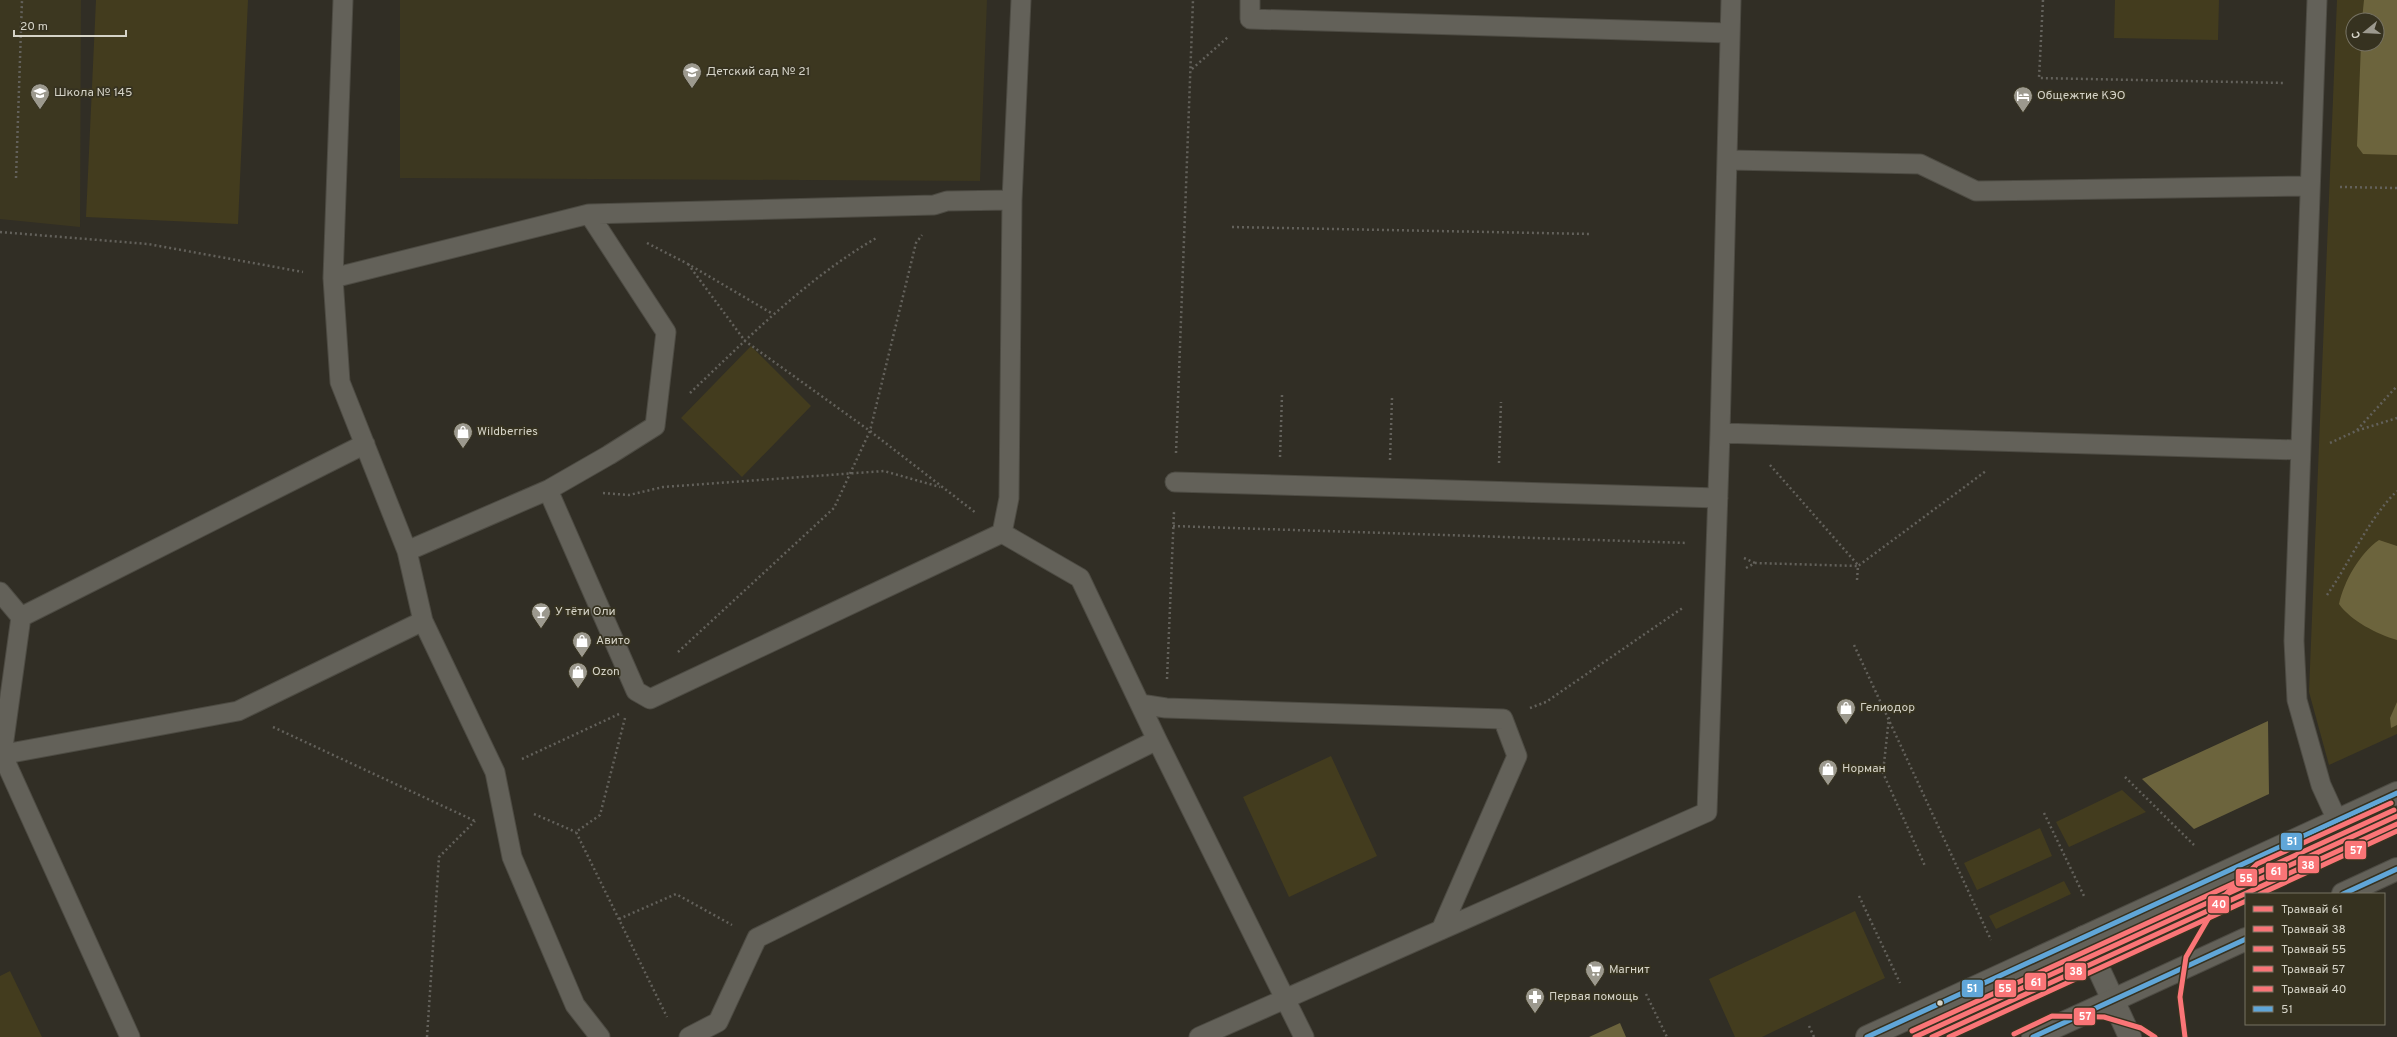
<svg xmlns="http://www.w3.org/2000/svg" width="2397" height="1037" viewBox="0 0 2397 1037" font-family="Overpass,sans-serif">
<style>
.built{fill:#3c3720}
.green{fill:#433c1e;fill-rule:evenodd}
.forest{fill:#6c643d}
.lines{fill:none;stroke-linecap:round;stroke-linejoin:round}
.service-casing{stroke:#4d4b43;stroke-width:21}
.minor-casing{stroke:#4d4b43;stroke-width:24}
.secondary-casing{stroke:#4d4b43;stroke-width:24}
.path{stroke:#63615b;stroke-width:2.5;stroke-dasharray:2 3;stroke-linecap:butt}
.service{stroke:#636159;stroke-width:19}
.minor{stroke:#636159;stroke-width:22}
.secondary{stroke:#636159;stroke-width:22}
.bus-1-casing{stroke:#363220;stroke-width:8}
.bus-1{stroke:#60a6d8;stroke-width:5}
.tram-1-casing{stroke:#363220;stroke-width:8}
.tram-2-casing{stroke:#363220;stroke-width:8}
.tram-3-casing{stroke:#363220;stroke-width:8}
.tram-4-casing{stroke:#363220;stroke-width:8}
.tram-5-casing{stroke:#363220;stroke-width:8}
.tram-1{stroke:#fa7577;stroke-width:5}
.tram-2{stroke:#fa7577;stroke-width:5}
.tram-3{stroke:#fa7577;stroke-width:5}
.tram-4{stroke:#fa7577;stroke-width:5}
.tram-5{stroke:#fa7577;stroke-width:5}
.bus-dot{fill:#d5d3c7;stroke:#363220;stroke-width:1.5}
.labels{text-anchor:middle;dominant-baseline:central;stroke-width:3.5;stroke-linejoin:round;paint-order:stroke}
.poi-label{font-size:12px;fill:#d5d3c7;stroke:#363220;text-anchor:start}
.line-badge{stroke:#363220;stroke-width:1.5}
.badge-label{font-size:11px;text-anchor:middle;font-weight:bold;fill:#fff}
</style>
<rect width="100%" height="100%" fill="#312e25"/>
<!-- built -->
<path class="built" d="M 0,0 L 81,0 L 80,227 L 0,219 Z
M 400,0 L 987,0 L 980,181 L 400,178 Z"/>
<!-- green -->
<path class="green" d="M 96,0 L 248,0 L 238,224 L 86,217 Z
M 2115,0 L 2219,0 L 2218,40 L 2114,38 Z
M 2337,0 L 2397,0 L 2397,734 L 2329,765 L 2309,692 ZM 2353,20 L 2377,20 L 2377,44 L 2353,44 Z
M 751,346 L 811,406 L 742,477 L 681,418 Z
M 1331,756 L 1377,856 L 1289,897 L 1243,797 Z
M 2122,790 L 2146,812 L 2069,847 L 2056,822 Z
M 2040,828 L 2052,856 L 1977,890 L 1964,863 Z
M 2064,881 L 2071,894 L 1996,929 L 1989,916 Z
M 1855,911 L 1885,978 L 1762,1037 L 1735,1037 L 1709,979 Z
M 10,971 L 42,1037 L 0,1037 L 0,976 Z"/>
<!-- forest -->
<path class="forest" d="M 2364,0 L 2397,0 L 2397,155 L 2363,154 L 2357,146 L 2361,44 L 2377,44 L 2377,20 L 2362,20 Z
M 2379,540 L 2397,546 L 2397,640 C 2377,634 2351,621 2339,604 C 2344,581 2360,553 2379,540 Z
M 2397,702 L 2397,725 L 2391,728 L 2390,718 Z
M 2268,721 L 2269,794 L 2194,829 L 2142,779 Z
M 1620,1023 L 1626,1037 L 1589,1037 Z"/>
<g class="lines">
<defs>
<path id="service" d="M 343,0 L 333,278 L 340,382 L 407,551 L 423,621 L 495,772 L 512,857 L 575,1005 L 600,1037
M 1021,0 L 1012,200 L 1009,498 L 1002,533 L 1080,578 L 1157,740 L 1304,1037
M 1250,0 L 1250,19 L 1730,33
M 2317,0 L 2294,641 L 2297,700 L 2321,785 L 2337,820
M 1727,160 L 1920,164 L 1976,191 L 2310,186
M 333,278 L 589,214 L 934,205 L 947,201 L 1012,200
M 1720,433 L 2299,450
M 1175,482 L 1718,498
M 548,490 L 636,691 L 650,699 L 1002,533
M 407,551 L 548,490 L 609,455 L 655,426 L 666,332 L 589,214
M 0,592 L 21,617
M 1140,704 L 1166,708 L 1503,719 L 1517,756 L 1441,930
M 0,755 L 238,711 L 423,621
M 130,1037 L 2,754 L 21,617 L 365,444
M 689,1037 L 718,1022 L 757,938 L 1157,740
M 1199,1037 L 1707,812 L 1720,433 L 1731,0"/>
<path id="minor" d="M 2084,937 L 2130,1037"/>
<path id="secondary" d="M 2343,894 L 2397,869
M 1867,1037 L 2397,793
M 2033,1037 L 2246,939"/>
</defs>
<!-- service casing -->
<use href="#service" class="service-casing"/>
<!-- minor casing -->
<use href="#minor" class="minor-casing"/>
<!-- secondary casing -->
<use href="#secondary" class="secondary-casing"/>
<!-- path -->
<path class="path" d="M 2043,0 L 2039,78 L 2285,83
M 1192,69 L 1228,37
M 16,178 L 22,0
M 2340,187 L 2397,188
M 1232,227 L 1591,234
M 0,232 L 148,244 L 303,272
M 647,243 L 688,264 L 773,314
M 688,264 L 745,341 L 870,431 L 976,513
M 690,393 C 749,337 807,278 878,237
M 2357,430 L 2397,386
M 2330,443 L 2356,431 L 2397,418
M 1176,453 L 1193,0
M 1280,457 L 1282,395
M 1390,460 L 1392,398
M 1499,463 L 1501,402
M 1770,465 L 1858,565
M 603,493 L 629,495 L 663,487 L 884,471 L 940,487
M 1173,526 L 1687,543
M 1744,558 L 1755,563
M 1746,568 L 1755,563 L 1858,566
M 1857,580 L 1858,566 L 1986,471
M 2327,595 C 2350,562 2369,518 2397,491
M 1854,645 L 1991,940
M 678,652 L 834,508 L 870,431 L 916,243 L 922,235
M 1167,679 L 1174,512
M 1530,708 L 1546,702 L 1684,607
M 1889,717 L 1883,773 L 1925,866
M 625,718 L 600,815 L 576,832 L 667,1017
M 273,727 L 475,821
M 522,759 L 619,714
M 2125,777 L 2194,845
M 2044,813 L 2084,896
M 534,814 L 576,832
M 1859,896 L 1900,983
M 619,919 L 676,894 L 732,925
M 1646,994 L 1667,1037
M 1809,1026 L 1814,1037
M 427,1037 L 439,857 L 475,821"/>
<!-- service -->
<use href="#service" class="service"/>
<!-- minor -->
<use href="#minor" class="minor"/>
<!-- secondary -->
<use href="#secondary" class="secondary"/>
<defs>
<path id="bus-1" d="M 2343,894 L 2397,869
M 1867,1037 L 2397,793
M 2033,1037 L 2246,939"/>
</defs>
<!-- bus-1 casing -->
<use href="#bus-1" class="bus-1-casing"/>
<!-- bus-1 -->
<use href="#bus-1" class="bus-1"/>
<defs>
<path id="tram-1" d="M 1915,1037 L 2397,816"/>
<path id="tram-2" d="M 1932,1037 L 2397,824"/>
<path id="tram-3" d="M 1912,1031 L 2394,810"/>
<path id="tram-4" d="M 2260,894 L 2397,831
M 2014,1034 L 2052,1016 L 2104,1017 L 2141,1028 L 2155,1037
M 1949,1037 L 2246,901"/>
<path id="tram-5" d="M 2185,1037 L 2180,997 L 2186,957 L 2208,919 L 2228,892 L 2257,864 L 2391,803"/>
</defs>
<!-- tram-1 casing -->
<use href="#tram-1" class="tram-1-casing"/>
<!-- tram-2 casing -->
<use href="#tram-2" class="tram-2-casing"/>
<!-- tram-3 casing -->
<use href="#tram-3" class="tram-3-casing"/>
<!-- tram-4 casing -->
<use href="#tram-4" class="tram-4-casing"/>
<!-- tram-5 casing -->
<use href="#tram-5" class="tram-5-casing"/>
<!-- tram-1 -->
<use href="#tram-1" class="tram-1"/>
<!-- tram-2 -->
<use href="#tram-2" class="tram-2"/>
<!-- tram-3 -->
<use href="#tram-3" class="tram-3"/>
<!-- tram-4 -->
<use href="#tram-4" class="tram-4"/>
<!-- tram-5 -->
<use href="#tram-5" class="tram-5"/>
</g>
<!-- icons -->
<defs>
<symbol id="school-pin" viewBox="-11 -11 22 30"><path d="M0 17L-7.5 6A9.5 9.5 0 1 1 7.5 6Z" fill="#9c998e" stroke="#363220"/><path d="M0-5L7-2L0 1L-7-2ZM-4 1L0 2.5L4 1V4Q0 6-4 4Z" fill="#fff"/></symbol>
<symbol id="hotel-pin" viewBox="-11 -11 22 30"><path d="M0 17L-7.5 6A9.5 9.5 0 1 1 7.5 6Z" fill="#9c998e" stroke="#363220"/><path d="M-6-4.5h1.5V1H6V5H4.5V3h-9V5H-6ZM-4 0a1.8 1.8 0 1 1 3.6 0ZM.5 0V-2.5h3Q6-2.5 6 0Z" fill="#fff"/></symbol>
<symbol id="shop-pin" viewBox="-11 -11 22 30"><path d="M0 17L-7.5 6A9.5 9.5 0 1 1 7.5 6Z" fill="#9c998e" stroke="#363220"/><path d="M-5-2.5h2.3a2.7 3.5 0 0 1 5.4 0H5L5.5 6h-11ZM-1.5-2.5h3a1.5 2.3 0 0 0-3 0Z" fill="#fff"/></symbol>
<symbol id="bar-pin" viewBox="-11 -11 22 30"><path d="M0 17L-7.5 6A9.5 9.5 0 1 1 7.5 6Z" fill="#9c998e" stroke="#363220"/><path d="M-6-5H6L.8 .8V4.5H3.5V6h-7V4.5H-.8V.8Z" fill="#fff"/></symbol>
<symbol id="supermarket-pin" viewBox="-11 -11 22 30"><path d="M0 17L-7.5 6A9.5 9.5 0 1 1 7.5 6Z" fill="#9c998e" stroke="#363220"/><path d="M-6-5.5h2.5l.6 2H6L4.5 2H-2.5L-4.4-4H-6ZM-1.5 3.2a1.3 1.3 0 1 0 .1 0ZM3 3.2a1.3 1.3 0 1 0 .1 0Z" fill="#fff"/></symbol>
<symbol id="pharmacy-pin" viewBox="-11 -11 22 30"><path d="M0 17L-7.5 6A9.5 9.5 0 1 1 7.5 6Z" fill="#9c998e" stroke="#363220"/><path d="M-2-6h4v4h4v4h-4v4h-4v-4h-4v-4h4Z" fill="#fff"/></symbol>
</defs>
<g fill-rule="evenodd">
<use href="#school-pin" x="681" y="61" width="22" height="30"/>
<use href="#school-pin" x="29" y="82" width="22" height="30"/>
<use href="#hotel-pin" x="2012" y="85" width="22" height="30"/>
<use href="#shop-pin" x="452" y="421" width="22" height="30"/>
<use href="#bar-pin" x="530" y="601" width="22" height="30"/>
<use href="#shop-pin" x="571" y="630" width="22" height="30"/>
<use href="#shop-pin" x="567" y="661" width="22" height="30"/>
<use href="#shop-pin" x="1835" y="697" width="22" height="30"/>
<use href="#shop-pin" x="1817" y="758" width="22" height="30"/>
<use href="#supermarket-pin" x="1584" y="959" width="22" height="30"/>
<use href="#pharmacy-pin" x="1524" y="986" width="22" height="30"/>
</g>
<!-- markers -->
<circle class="bus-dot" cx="1940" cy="1003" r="3.5"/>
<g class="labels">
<!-- poi labels -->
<g class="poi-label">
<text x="706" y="72">Детский сад № 21</text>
<text x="54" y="93">Школа № 145</text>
<text x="2037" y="96">Общежтие КЭО</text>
<text x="477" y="432">Wildberries</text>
<text x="555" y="612">У тёти Оли</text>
<text x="596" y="641">Авито</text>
<text x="592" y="672">Ozon</text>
<text x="1860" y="708">Гелиодор</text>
<text x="1842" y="769">Норман</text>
<text x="1609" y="970">Магнит</text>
<text x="1549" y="997">Первая помощь</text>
</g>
</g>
<g class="line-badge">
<rect x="2280" y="832" width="23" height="19" rx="4" fill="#60a6d8"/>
<rect x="2344" y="840" width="23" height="20" rx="4" fill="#fa7577"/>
<rect x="2297" y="855" width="23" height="19" rx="4" fill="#fa7577"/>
<rect x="2265" y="862" width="23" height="19" rx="4" fill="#fa7577"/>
<rect x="2235" y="868" width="23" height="19" rx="4" fill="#fa7577"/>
<rect x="2207" y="895" width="23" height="19" rx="4" fill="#fa7577"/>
<rect x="2064" y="962" width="23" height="19" rx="4" fill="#fa7577"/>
<rect x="2024" y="972" width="23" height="19" rx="4" fill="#fa7577"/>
<rect x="1994" y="979" width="23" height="19" rx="4" fill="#fa7577"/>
<rect x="1961" y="979" width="23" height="19" rx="4" fill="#60a6d8"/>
<rect x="2073" y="1007" width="23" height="19" rx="4" fill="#fa7577"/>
</g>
<g class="badge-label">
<text x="2292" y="845">51</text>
<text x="2356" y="854">57</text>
<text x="2308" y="869">38</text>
<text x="2276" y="875">61</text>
<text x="2246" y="882">55</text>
<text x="2219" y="908">40</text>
<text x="2076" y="975">38</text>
<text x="2036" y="986">61</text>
<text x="2005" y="992">55</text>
<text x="1972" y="992">51</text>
<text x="2085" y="1020">57</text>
</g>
<!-- legend -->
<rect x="2245" y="893" width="140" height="132" fill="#363220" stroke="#767263"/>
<rect x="2253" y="906" width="20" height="6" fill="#fa7577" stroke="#767263"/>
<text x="2281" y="913" font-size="12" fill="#d5d3c7">Трамвай 61</text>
<rect x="2253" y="926" width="20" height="6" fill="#fa7577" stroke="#767263"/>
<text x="2281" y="933" font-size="12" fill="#d5d3c7">Трамвай 38</text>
<rect x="2253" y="946" width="20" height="6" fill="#fa7577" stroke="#767263"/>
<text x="2281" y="953" font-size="12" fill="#d5d3c7">Трамвай 55</text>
<rect x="2253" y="966" width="20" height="6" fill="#fa7577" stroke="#767263"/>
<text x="2281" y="973" font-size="12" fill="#d5d3c7">Трамвай 57</text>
<rect x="2253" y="986" width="20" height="6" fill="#fa7577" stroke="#767263"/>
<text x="2281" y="993" font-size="12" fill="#d5d3c7">Трамвай 40</text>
<rect x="2253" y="1006" width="20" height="6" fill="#60a6d8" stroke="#767263"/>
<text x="2281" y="1013" font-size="12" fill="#d5d3c7">51</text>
<!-- north arrow -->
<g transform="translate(2365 32) rotate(252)"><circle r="19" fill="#363220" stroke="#767263"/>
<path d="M0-3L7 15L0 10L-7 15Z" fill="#9c998e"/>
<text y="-6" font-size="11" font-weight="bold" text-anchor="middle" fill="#d5d3c7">С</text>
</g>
<!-- scale -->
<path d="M14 30v6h112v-6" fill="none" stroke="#d5d3c7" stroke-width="2"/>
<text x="20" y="30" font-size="12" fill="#d5d3c7" stroke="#363220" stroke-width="3" paint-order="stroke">20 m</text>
</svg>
